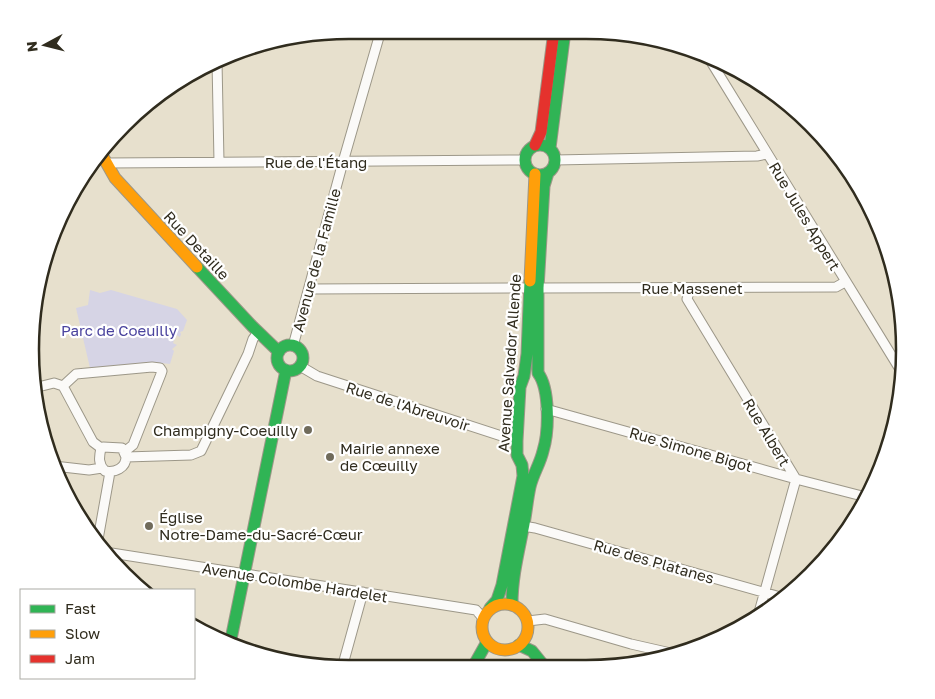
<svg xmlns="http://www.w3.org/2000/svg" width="935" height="699" viewBox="0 0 935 699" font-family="'Golos Text',sans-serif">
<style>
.green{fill:#d6d4e5}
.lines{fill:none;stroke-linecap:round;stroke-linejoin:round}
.street-casing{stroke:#9c9788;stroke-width:11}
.fast-casing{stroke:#9c9788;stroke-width:13}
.slow-casing{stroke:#9c9788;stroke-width:13}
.jam-casing{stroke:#9c9788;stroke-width:13}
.street{stroke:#fbfaf8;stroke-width:9}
.fast{stroke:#30b455;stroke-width:11}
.slow{stroke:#ff9f0a;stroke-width:11}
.jam{stroke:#e5322d;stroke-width:11}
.poi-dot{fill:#706b5b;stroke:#fff;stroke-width:2}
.labels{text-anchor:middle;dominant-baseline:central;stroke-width:4.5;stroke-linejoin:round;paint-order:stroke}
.street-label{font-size:15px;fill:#302c1e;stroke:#fff}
.park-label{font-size:15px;fill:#4a439e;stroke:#fff}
.poi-label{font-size:15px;fill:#302c1e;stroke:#fff;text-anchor:start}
.rim{fill:none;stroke:#302c1e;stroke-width:2.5}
</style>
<rect width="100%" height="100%" fill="#e7e0cd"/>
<!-- green -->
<path class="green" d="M 90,290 L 100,293 L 111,290 L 177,309 L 187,320 L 183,331 L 180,332 L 181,334 L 180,337 L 176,335 L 173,343 L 177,345 L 172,349 L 174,351 L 170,364 L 152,362 L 90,368 L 76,308 L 88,305 Z"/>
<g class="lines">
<defs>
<path id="street" d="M 710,60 L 901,371
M 217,61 L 219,162
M 555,160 L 757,156 L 767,154
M 107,163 L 525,160
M 538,288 L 836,287 L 845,282
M 310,289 L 529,288
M 690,289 L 687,299 L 796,479 L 758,616
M 293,346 L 343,162 L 381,30
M 300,366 L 317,376 L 517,441
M 63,386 L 76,374 L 152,367 L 160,368 L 162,371 L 161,374 L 133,445 L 124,452
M 34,388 L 54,383 L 63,386 L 93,442 L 101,448
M 546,409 L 796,479 L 866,497
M 103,447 L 122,448 L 126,457 C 126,468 115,473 105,471 C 98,464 99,457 101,448 Z
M 126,457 L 191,455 L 201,451 L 248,354 L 253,339 L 258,332
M 54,466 L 89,470 L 102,468
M 523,526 L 535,528 L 784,598
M 97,545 L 110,472
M 105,552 L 476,610 L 483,618
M 528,621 L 545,619 L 631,644 L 675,654
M 342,668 L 363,592"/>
<path id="fast" d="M525 160a15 15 0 1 1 30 0a15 15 0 1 1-30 0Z
M 550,148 L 565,31
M 197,267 L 252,326 L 279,352
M277 358a13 13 0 1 1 26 0a13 13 0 1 1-26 0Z
M 512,604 C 512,578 518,554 523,529 C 526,515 527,501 530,487 C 533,474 540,464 543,451 C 549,432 550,389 538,373 L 538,288 L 544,186 L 548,173
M 490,608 L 497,600 L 502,585 L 523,476 L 522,465 L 517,455 L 517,441 L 520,387 L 524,376 L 527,354 L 530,281
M 230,644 L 286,370
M 519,645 L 532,651 L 545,667
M 473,667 L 487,642"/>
<path id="slow" d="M 102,150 L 102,155 L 115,178 L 197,267
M 530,281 L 535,174
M482 627a23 23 0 1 1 46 0a23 23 0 1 1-46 0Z"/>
<path id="jam" d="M 535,145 L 541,132 L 554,31"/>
</defs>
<!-- street casing -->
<use href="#street" class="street-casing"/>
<!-- fast casing -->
<use href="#fast" class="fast-casing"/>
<!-- slow casing -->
<use href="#slow" class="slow-casing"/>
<!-- jam casing -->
<use href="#jam" class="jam-casing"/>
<!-- street -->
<use href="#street" class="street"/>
<!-- fast -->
<use href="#fast" class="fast"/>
<!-- slow -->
<use href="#slow" class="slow"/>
<!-- jam -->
<use href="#jam" class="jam"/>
</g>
<!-- markers -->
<g class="poi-dot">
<circle cx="308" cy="430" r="5"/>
<circle cx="330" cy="457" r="5"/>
<circle cx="149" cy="526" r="5"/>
</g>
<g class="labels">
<!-- street labels -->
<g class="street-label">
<text x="316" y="162">Rue de l'Étang</text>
<text transform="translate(805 216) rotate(59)">Rue Jules Appert</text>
<text transform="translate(197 245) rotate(47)">Rue Detaille</text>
<text transform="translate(316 260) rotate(-75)">Avenue de la Famille</text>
<text x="692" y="288">Rue Massenet</text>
<text transform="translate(509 363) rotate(-86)">Avenue Salvador Allende</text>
<text transform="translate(408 406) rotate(18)">Rue de l'Abreuvoir</text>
<text transform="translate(767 432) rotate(59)">Rue Albert</text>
<text transform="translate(691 449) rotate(16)">Rue Simone Bigot</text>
<text transform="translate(654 561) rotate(16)">Rue des Platanes</text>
<text transform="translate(295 582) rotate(9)">Avenue Colombe Hardelet</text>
</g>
<!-- park labels -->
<g class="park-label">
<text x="119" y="330">Parc de Coeuilly</text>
</g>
<!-- poi labels -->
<g class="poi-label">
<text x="298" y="430" text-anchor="end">Champigny-Coeuilly</text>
<text x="340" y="448">Mairie annexe<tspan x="340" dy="17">de Cœuilly</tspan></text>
<text x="159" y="517">Église<tspan x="159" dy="17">Notre-Dame-du-Sacré-Cœur</tspan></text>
</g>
</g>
<!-- crop -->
<path d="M0 0H935V699H0ZM349 39H586A310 310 0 0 1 896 349V350A310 310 0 0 1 586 660H349A310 310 0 0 1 39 350V349A310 310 0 0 1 349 39Z" fill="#fff" fill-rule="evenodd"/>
<path class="rim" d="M349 39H586A310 310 0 0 1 896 349V350A310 310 0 0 1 586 660H349A310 310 0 0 1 39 350V349A310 310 0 0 1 349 39Z"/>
<!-- legend -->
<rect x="20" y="589" width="175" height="90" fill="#ffffff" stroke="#acaba5"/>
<rect x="30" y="605" width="25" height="8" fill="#30b455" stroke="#acaba5"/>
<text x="65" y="614" font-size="15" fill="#302c1e">Fast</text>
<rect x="30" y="630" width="25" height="8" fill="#ff9f0a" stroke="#acaba5"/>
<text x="65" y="639" font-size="15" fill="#302c1e">Slow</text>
<rect x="30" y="655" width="25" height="8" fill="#e5322d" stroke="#acaba5"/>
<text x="65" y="664" font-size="15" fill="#302c1e">Jam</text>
<!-- north arrow -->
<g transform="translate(45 45) rotate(263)" stroke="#ffffff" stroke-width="4" paint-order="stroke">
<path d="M0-4L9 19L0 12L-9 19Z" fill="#302c1e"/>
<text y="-8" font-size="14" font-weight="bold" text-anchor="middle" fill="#302c1e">N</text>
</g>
</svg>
